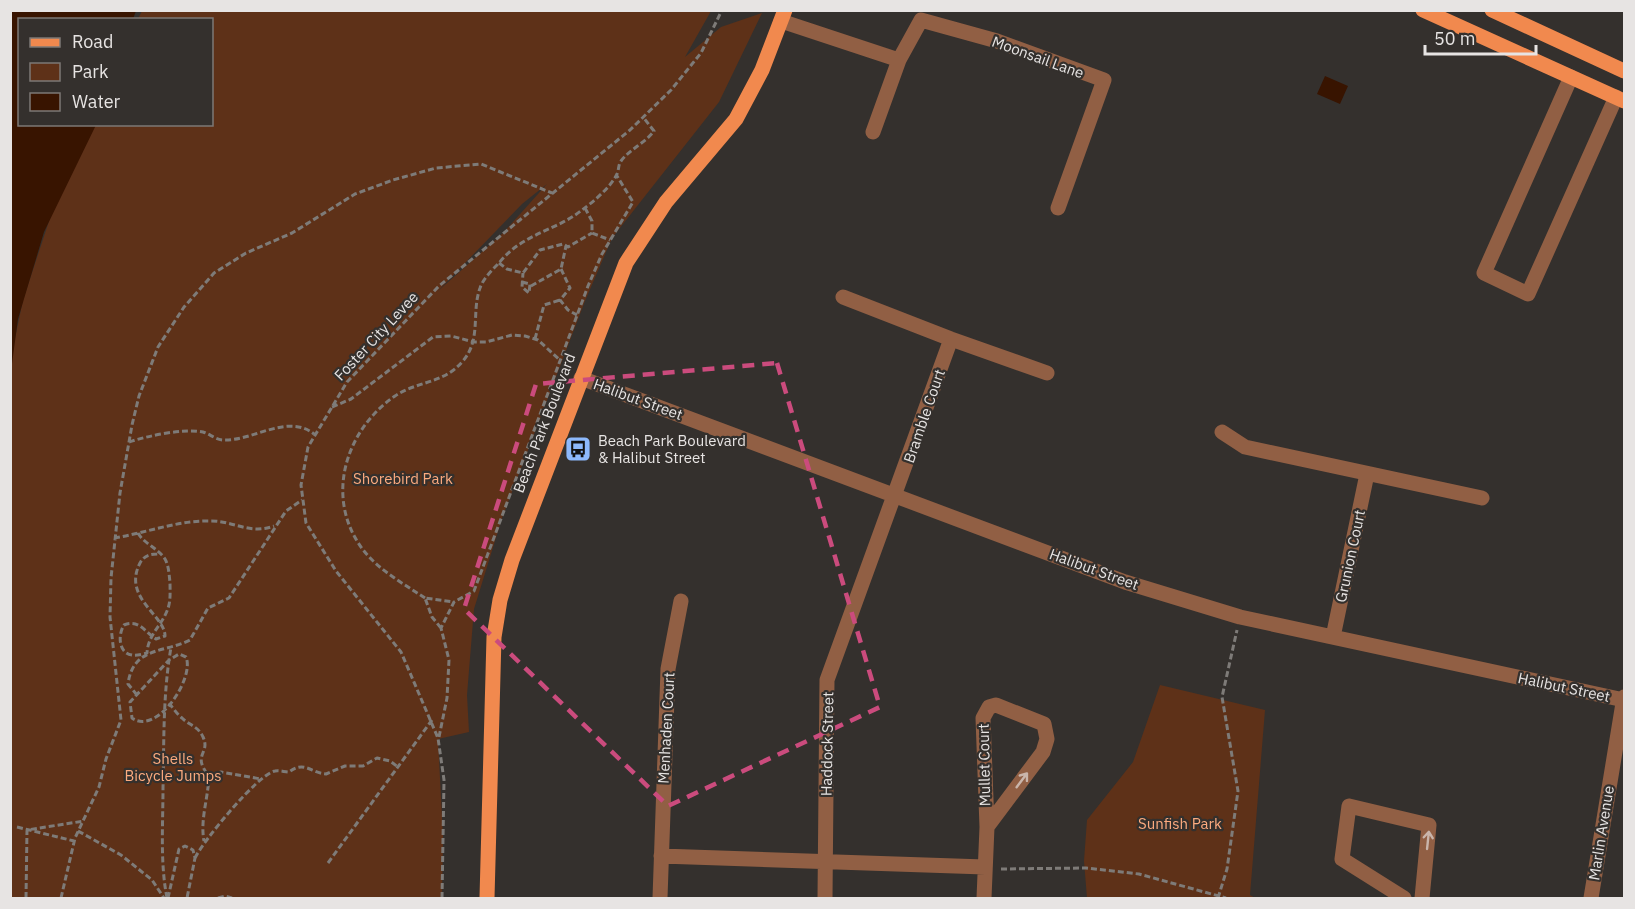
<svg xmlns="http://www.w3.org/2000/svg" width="1635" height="909" viewBox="0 0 1635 909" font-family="'IBM Plex Sans',sans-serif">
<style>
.green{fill:#5e3118;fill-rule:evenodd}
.water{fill:#381400}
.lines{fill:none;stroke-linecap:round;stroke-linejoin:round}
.path{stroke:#7e7b78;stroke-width:3;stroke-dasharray:6 3;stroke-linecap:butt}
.minor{stroke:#915f44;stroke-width:15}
.major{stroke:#f1894e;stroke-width:15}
.oneway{stroke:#c9b5ab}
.marked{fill:none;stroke:#cb4b7d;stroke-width:4.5;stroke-dasharray:12 8;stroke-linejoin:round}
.labels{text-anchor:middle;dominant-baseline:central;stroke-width:4.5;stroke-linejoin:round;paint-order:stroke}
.street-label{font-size:15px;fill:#e7e4e3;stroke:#34302d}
.poi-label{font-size:15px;fill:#e7e4e3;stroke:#34302d;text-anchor:start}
.park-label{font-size:15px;fill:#fdab7f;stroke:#34302d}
</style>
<rect width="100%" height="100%" fill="#34302d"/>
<!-- green -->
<path class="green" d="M 142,11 L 711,11 L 685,57 L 721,27 L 762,13 L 719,102 L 612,238 L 585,301 L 502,518 L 474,609 L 467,695 L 469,732 L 438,739 L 443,837 L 442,898 L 11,898 L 10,362 L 23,300 L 52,212 L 88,125 L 212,124 L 212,20 L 138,19 ZM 547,184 L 503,233 L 437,292 L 522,204 Z
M 1160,685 L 1265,710 L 1250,895 L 1255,898 L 1087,898 L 1084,861 L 1087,820 L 1133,762 Z"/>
<!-- water -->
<path class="water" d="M 11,10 L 136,11 L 133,19 L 20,20 L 20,124 L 96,125 L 44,232 L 18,319 L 11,371 Z
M 1325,76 L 1348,86 L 1340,104 L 1317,94 Z"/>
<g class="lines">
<!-- path -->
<path class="path" d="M 585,208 L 592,221 L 592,233 L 610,240
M 499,263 L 507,269 L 523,273 L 540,250 L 563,244 L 568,247 L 592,233
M 561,269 L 570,288 L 560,300 L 568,310 L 577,315
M 522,282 L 530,284 L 529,293 L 522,287 L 523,273
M 531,286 L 561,269 L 566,246
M 535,339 L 544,305 L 560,300
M 332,407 L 351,399 L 433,337 L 451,336 L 474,342 L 486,342 L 512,335 L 525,336 L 538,340 L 561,361
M 129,442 C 147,436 184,428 203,432 C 210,434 216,440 224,440 C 253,441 288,413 314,434
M 138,533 C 144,544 158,548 165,559 C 169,566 169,575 170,582 C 170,592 171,602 167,611 C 161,626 148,635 147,653 C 143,654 136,656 132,655 C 118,653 118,634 124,625 C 139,619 145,632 156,639 L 165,636 C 165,615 122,598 140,563 C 145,554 152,554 161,554
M 114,538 C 146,533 178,520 211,521 C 234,521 250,535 274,526
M 425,598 C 404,584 380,571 364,551 C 324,500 344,431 395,396 C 417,381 443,384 462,362 C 482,340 471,313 480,288 C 483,279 492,270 499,263 C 523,233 554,232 582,210 C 593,202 611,187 617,174 C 619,170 618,165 621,161 C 630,149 645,143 654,131 L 643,117
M 441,628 L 432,617 L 425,598 L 454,602
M 137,695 L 128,684 C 133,646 165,653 190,640 L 208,608 L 229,598 L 286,511 L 302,500
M 169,703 C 173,708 177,714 182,718 C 189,725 199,727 203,737 C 211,754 191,754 209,776 C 208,799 200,820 204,841
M 439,737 L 447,698 L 449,660 L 441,628 L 454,602 L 474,591 L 588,286 L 602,254 L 633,202 L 617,176
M 209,776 L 221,772 L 261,779
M 17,827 L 74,841
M 78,831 L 121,855 L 152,880 L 164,898
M 195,858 C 203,841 258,774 275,771 C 279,770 285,772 289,772 C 305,760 310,773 326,774 L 345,766 L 363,766 L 377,758 L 390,761 L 398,767
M 328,863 L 432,720
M 1001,869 L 1086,868 L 1139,874 L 1226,898
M 26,898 L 27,830 L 84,821
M 61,898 L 75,838 L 99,787 L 106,759 L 121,720 L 110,617 L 111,578 L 120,493 L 132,425 L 139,396 L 158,347 L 184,307 L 214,273 L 246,253 L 292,233 L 355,194 L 393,180 L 436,168 L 481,164 L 552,193
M 167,898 C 160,863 163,825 163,788 C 164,745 163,703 169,660 L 179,654 L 186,657 C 195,678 157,736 132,718 L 130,702 L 169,660 L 171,647
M 168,898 L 179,849 L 185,846 L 193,850 L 195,858 L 187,898
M 218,898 L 225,896 L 232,898
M 442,898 L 444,780 L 438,738 L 401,652 L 336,571 L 306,523 L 301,485 L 308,447 L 347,382 L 439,286 L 630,130 L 671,90 L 701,53 L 722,10
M 1218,898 L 1227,869 L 1238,791 L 1222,697 L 1237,630"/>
<!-- minor -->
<path class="minor" d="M 781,21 L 899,60
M 1571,77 L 1484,273 L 1528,294 L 1616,97
M 873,132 L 899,60 L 921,20 L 997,41 L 1104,80 L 1058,208
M 843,297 L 951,339 L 1047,373
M 581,378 L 1125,582 L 1240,617 L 1624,700
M 1222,432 L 1245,447 L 1482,498
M 1333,637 L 1367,474
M 661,856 L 985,867
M 660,898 L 668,669 L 681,601
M 825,898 L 827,680 L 951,339
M 984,898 L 987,827 L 983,718 L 989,707 L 996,705 L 1044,724 L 1047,739 L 1043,752 L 987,827
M 1404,898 L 1342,859 L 1349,806 L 1429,825 L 1422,898
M 1591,898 L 1624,697"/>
<!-- major -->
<path class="major" d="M 1423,10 L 1624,101
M 1492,10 L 1624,71
M 487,898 L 494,637 L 500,600 L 512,560 L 626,263 L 666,202 L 736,119 L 762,70 L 785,10"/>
</g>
<!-- one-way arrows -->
<defs><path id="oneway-shaft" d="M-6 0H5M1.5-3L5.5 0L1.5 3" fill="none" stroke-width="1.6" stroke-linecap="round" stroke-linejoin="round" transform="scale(1.5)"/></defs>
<g class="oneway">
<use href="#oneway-shaft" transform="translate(1022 780) rotate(-53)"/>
<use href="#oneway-shaft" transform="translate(1428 840) rotate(-84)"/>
</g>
<!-- marked area -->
<path class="marked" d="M 777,363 L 880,707 L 668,806 L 464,609 L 536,384 Z"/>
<!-- icons -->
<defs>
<symbol id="bus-square" viewBox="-11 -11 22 22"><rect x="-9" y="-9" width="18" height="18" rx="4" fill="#8db9fc" stroke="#34302d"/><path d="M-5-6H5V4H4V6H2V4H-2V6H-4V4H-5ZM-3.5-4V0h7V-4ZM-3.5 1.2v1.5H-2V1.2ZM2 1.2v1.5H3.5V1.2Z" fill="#111"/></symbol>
</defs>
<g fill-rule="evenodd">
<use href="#bus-square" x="563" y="434" width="30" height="30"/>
</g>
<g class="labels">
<!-- street labels -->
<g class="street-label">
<text transform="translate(1038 57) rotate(20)">Moonsail Lane</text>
<text transform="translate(376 336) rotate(-47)">Foster City Levee</text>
<text transform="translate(638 399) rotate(20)">Halibut Street</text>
<text transform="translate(924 416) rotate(-71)">Bramble Court</text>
<text transform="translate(544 423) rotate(-69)">Beach Park Boulevard</text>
<text transform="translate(1350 556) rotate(-78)">Grunion Court</text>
<text transform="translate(1094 569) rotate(20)">Halibut Street</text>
<text transform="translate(1564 687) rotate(12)">Halibut Street</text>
<text transform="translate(666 728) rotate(-87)">Menhaden Court</text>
<text transform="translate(827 744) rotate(-89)">Haddock Street</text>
<text transform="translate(984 765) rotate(-91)">Mullet Court</text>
<text transform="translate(1601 833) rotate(-81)">Marlin Avenue</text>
</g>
<!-- poi labels -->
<g class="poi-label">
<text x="598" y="440">Beach Park Boulevard<tspan x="598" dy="17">&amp; Halibut Street</tspan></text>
</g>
<!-- park labels -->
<g class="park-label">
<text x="403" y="478">Shorebird Park</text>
<text x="173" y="758">Shells<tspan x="173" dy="17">Bicycle Jumps</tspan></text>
<text x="1180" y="823">Sunfish Park</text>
</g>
</g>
<!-- border -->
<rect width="1635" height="909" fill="none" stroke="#e7e4e3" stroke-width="24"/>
<!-- legend -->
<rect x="18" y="18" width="195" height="108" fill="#34302d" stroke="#7c7876" stroke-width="1.5"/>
<rect x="30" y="38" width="30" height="9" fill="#f1894e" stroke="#7c7876" stroke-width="1.5"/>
<text x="72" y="48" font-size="18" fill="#e7e4e3">Road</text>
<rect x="30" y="63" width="30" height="18" fill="#5e3118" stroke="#7c7876" stroke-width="1.5"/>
<text x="72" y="78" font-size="18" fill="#e7e4e3">Park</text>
<rect x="30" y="93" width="30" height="18" fill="#381400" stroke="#7c7876" stroke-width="1.5"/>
<text x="72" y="108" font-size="18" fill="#e7e4e3">Water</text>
<!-- scale -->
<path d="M1425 45v9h111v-9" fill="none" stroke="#e7e4e3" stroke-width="3"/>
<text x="1434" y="45" font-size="18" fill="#e7e4e3" stroke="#34302d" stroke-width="4.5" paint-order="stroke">50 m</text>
</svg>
